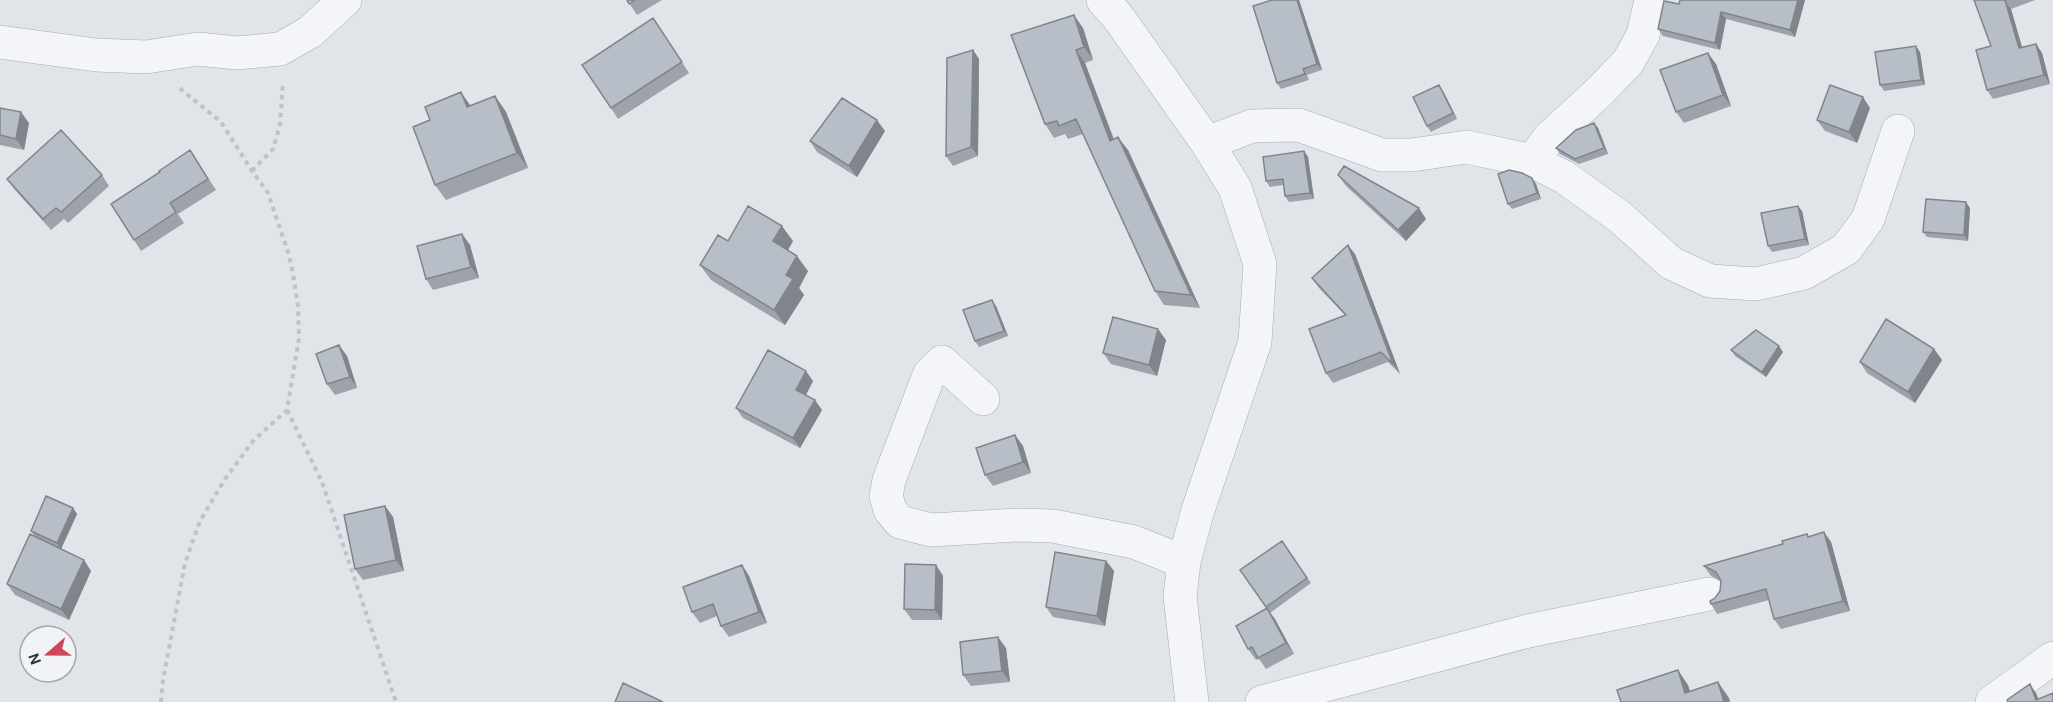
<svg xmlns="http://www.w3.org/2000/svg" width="2053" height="702" viewBox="0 0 2053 702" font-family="Karla,sans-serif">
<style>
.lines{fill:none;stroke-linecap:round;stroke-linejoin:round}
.minor-casing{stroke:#a6acb4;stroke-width:34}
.path{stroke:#bfc2c9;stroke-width:4;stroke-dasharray:4.5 4.5;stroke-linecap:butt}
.minor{stroke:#f4f5f8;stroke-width:33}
.wall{fill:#9ea3ab}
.shaded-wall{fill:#81858b}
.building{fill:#b8bec7;stroke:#81858b;stroke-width:1.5}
</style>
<rect width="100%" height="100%" fill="#e1e5ea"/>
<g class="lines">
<defs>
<path id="minor" d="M 1103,0 L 1118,17 L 1207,143 L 1235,188 L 1260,264 L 1255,342 L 1197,513 L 1184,562 L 1180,596 L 1192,702
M 0,42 L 96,55 L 146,57 L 198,49 L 237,53 L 280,49 L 310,32 L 345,0
M 1207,143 L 1252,126 L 1299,125 L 1382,155 L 1412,155 L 1467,147 L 1532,161 L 1564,177 L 1620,217 L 1671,263 L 1710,281 L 1756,284 L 1804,273 L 1846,249 L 1868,219 L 1898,131
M 1532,161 L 1549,138 L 1599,92 L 1628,62 L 1643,35 L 1651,0
M 983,399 L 942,362 L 929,375 L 889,480 L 886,496 L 890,510 L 900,522 L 931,530 L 1018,525 L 1053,526 L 1134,542 L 1184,562
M 1262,702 L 1528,631 L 1709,594
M 1992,702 L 2053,658"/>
</defs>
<!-- minor casing -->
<use href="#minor" class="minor-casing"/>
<!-- path -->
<path class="path" d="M 252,171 L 273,149 L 280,125 L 283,82
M 287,410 L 322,482 L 396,702
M 161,702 L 163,680 L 185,563 L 200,521 L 225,479 L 253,441 L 287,410 L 299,338 L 298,306 L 293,274 L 289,255 L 268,193 L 252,171 L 221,122 L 177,86"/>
<!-- minor -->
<use href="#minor" class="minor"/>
</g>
<!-- wall -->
<path class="wall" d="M 627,0 L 662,0 L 637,15 Z
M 1299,0 L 1322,70 L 1307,75 L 1309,80 L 1281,89 L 1277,83 Z
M 1805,0 L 1795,37 L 1726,19 L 1720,50 L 1663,36 L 1658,29 L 1679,4 Z
M 1974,0 L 2035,0 L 2011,9 L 2022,48 L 2036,44 L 2042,53 L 2050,84 L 1993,99 L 1987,90 L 1991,46 Z
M 653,18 L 689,73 L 618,119 L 611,108 Z
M 1083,28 L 1093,60 L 1085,63 L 1114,139 L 1128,150 L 1200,308 L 1164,305 L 1155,291 L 1083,134 L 1068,139 L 1065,134 L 1054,138 L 1045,124 Z
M 973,50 L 979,59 L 978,156 L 953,166 L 946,156 Z
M 1920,52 L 1925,85 L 1884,91 L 1880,85 Z
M 1716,64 L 1731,106 L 1684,123 L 1676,112 Z
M 1443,91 L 1457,119 L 1431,132 L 1427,126 Z
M 495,96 L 506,112 L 528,168 L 446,200 L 435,185 L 430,120 Z
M 0,108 L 29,123 L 24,150 L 0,145 Z
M 1870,108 L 1857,143 L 1825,131 L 1817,120 Z
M 1594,123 L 1598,128 L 1608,154 L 1579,164 L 1560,154 L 1556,148 Z
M 885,131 L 857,177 L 817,152 L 810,141 Z
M 190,150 L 216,190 L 178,214 L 184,223 L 141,251 L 134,240 L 160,172 Z
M 1304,151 L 1308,157 L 1314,199 L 1289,202 L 1285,196 L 1284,185 L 1270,187 L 1266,181 Z
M 102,175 L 109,186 L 68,223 L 64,219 L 51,230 L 15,190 L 7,179 Z
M 1338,175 L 1426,219 L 1406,241 L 1346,186 Z
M 1532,178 L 1536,184 L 1541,199 L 1512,209 L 1508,204 Z
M 1970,208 L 1968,241 L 1927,237 L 1923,232 Z
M 1802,211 L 1809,245 L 1772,252 L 1768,246 Z
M 462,234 L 470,245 L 479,278 L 433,290 L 426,279 Z
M 728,241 L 793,241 L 788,250 L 808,271 L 799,288 L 804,295 L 785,325 L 711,280 L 700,265 Z
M 1355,254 L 1400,374 L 1388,362 L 1333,383 L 1326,373 L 1345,315 L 1319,288 L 1312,278 Z
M 996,306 L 1008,336 L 979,347 L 975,341 Z
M 1166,340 L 1157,376 L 1111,364 L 1103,353 Z
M 1934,349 L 1942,360 L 1915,403 L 1867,373 L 1860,362 Z
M 1731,350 L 1783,352 L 1766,377 L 1735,356 Z
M 347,356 L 357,388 L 335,395 L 327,384 Z
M 813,381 L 806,395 L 822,410 L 800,448 L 743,418 L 736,408 Z
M 1015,435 L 1023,446 L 1031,473 L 993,486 L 985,475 Z
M 385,506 L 393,517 L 404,571 L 363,580 L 355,569 Z
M 73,508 L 77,514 L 61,549 L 91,571 L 69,620 L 15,595 L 7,584 L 35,536 L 31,531 Z
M 1824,532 L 1831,542 L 1850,611 L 1781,629 L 1774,619 L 1769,600 L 1717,614 L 1711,604 L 1720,591 L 1721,581 L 1711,576 L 1704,566 L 1783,544 L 1807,534 L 1808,537 Z
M 1282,541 L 1311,583 L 1270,613 L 1294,654 L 1266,669 L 1259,659 L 1256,660 L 1248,649 L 1267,608 L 1240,570 Z
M 1106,561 L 1114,571 L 1105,626 L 1053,617 L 1046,607 Z
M 742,565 L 749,576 L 767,623 L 729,637 L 721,626 L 717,616 L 700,623 L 692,612 Z
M 936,565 L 943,576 L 942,620 L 912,620 L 904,609 Z
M 1006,648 L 1010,682 L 971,686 L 963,675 Z"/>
<!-- shaded-wall -->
<path class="shaded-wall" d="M 1297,0 L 1299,0 L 1322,70 L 1317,64 Z
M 1798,0 L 1805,0 L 1795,37 L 1790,30 Z
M 2004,0 L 2011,9 L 2025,57 L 2019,48 Z
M 1721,12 L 1726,19 L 1720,50 L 1715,43 Z
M 1074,15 L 1083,28 L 1093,60 L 1084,47 Z
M 2036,44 L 2042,53 L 2050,84 L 2044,75 Z
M 1916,46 L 1920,52 L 1925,85 L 1921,80 Z
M 973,50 L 979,59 L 978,156 L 971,147 Z
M 1076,50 L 1085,63 L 1119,154 L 1110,141 Z
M 1708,53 L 1716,64 L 1731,106 L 1723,95 Z
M 1439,85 L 1443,91 L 1457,119 L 1453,113 Z
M 461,92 L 472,108 L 467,107 Z
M 495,96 L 506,112 L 528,168 L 517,153 Z
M 1863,97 L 1870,108 L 1857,143 L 1849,132 Z
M 21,112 L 29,123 L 24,150 L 16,139 Z
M 877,120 L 885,131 L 857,177 L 849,166 Z
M 1594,123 L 1598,128 L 1608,154 L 1604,148 Z
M 1118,137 L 1128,150 L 1200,308 L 1191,295 Z
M 1304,151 L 1308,157 L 1314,199 L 1310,193 Z
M 1532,178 L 1536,184 L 1541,199 L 1537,193 Z
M 1966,202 L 1970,208 L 1968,241 L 1964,235 Z
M 1798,206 L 1802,211 L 1809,245 L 1805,239 Z
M 1419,208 L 1426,219 L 1406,241 L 1398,230 Z
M 782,226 L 793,241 L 784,257 L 773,241 Z
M 462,234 L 470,245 L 479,278 L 471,267 Z
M 1348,245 L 1355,254 L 1400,374 L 1393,364 Z
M 797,256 L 808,271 L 799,288 L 804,295 L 785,325 L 774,310 L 786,275 Z
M 992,300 L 996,306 L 1008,336 L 1004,331 Z
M 1158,329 L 1166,340 L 1157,376 L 1149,365 Z
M 339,345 L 347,356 L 357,388 L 350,377 Z
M 1779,346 L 1783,352 L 1766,377 L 1762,372 Z
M 1934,349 L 1942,360 L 1915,403 L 1908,392 Z
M 806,371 L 813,381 L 803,400 L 796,390 Z
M 815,400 L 822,410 L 800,448 L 793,438 Z
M 1015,435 L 1023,446 L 1031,473 L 1023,462 Z
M 385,506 L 393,517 L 404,571 L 396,560 Z
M 73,508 L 77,514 L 61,549 L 57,543 Z
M 1824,532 L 1831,542 L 1850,611 L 1843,601 Z
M 84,560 L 91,571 L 69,620 L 61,609 Z
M 1106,561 L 1114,571 L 1105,626 L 1097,616 Z
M 742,565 L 749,576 L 767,623 L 759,612 Z
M 936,565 L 943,576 L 942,620 L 935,610 Z
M 1267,608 L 1275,619 L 1294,654 L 1286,643 Z
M 998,637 L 1006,648 L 1010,682 L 1002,671 Z
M 1678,670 L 1688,685 L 1694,702 L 1685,693 Z
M 1718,682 L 1729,698 L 1730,702 L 1724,702 Z
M 2030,684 L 2036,693 L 2040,702 L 2036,700 Z"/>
<!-- building -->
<path class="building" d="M 627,0 L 635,0 L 629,4 Z
M 1272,0 L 1297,0 L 1317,64 L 1303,69 L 1305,74 L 1277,83 L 1253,6 Z
M 1680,0 L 1798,0 L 1790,30 L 1721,12 L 1715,43 L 1658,29 L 1664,1 L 1679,4 Z
M 1974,0 L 2005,0 L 2019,48 L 2036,44 L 2044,75 L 1987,90 L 1976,50 L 1991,46 Z
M 1074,15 L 1084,47 L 1076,50 L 1110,141 L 1118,137 L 1191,295 L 1155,291 L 1076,119 L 1059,126 L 1057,121 L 1045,124 L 1011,35 Z
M 653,18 L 682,62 L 611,108 L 582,65 Z
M 1916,46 L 1921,80 L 1880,85 L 1875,52 Z
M 973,50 L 971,147 L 946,156 L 947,58 Z
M 1708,53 L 1723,95 L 1676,112 L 1660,70 Z
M 1439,85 L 1453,113 L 1427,126 L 1413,97 Z
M 1830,85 L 1863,97 L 1849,132 L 1817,120 Z
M 461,92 L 467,107 L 495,96 L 517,153 L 435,185 L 413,127 L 430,120 L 425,107 Z
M 842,98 L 877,120 L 849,166 L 810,141 Z
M 0,108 L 21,112 L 16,139 L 0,135 Z
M 1594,123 L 1604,148 L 1575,159 L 1556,148 L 1576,130 Z
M 61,130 L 102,175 L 61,212 L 56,208 L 43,219 L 7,179 Z
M 190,150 L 208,179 L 170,203 L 176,212 L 134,240 L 111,204 L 160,172 L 159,171 Z
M 1304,151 L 1310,193 L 1285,196 L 1283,179 L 1266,181 L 1263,157 Z
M 1344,166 L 1419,208 L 1398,230 L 1338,175 Z
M 1509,170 L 1522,173 L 1532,178 L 1537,193 L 1508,204 L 1498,174 Z
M 1926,199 L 1966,202 L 1964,235 L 1923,232 Z
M 748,206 L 782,226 L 773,241 L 797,256 L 786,275 L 793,279 L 774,310 L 700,265 L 718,235 L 728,241 Z
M 1798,206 L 1805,239 L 1768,246 L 1761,213 Z
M 462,234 L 471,267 L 426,279 L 417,246 Z
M 1348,245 L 1393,364 L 1381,352 L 1326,373 L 1309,329 L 1346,315 L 1312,278 Z
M 992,300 L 1004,331 L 975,341 L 963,310 Z
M 1113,317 L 1158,329 L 1149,365 L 1103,353 Z
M 1886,319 L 1934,349 L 1908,392 L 1860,362 Z
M 1756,330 L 1779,346 L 1762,372 L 1731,350 Z
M 339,345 L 350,377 L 327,384 L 316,354 Z
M 768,350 L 806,371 L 796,390 L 815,400 L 793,438 L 736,408 Z
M 1015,435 L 1023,462 L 985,475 L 976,448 Z
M 46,496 L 73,508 L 57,543 L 31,531 Z
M 385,506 L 396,560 L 355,569 L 344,515 Z
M 1824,532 L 1843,601 L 1774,619 L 1766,589 L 1711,604 L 1710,601 L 1715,598 L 1720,591 L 1721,581 L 1716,572 L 1704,566 L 1783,544 L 1782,541 L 1807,534 L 1808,537 Z
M 30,534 L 84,560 L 61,609 L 7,584 Z
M 1282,541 L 1307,578 L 1266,607 L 1240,570 Z
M 1055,552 L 1106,561 L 1097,616 L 1046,607 Z
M 905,564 L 936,565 L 935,610 L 904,609 Z
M 742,565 L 759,612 L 721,626 L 713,604 L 692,612 L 683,587 Z
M 1267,608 L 1286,643 L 1258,658 L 1252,647 L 1248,649 L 1236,626 Z
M 998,637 L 1002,671 L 963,675 L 960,642 Z
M 1678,670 L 1685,693 L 1718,682 L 1724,702 L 1621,702 L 1617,690 Z
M 623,683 L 663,702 L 615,702 Z
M 2030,684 L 2036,700 L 2053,693 L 2053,702 L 2008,702 L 2007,700 Z"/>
<!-- north arrow -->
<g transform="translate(48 654) rotate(250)"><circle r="28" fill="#f1f3f7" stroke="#a1a6af" stroke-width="1.5"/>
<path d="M0-4.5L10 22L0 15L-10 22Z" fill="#ce475b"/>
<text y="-9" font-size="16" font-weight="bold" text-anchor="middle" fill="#293242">N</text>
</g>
</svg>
